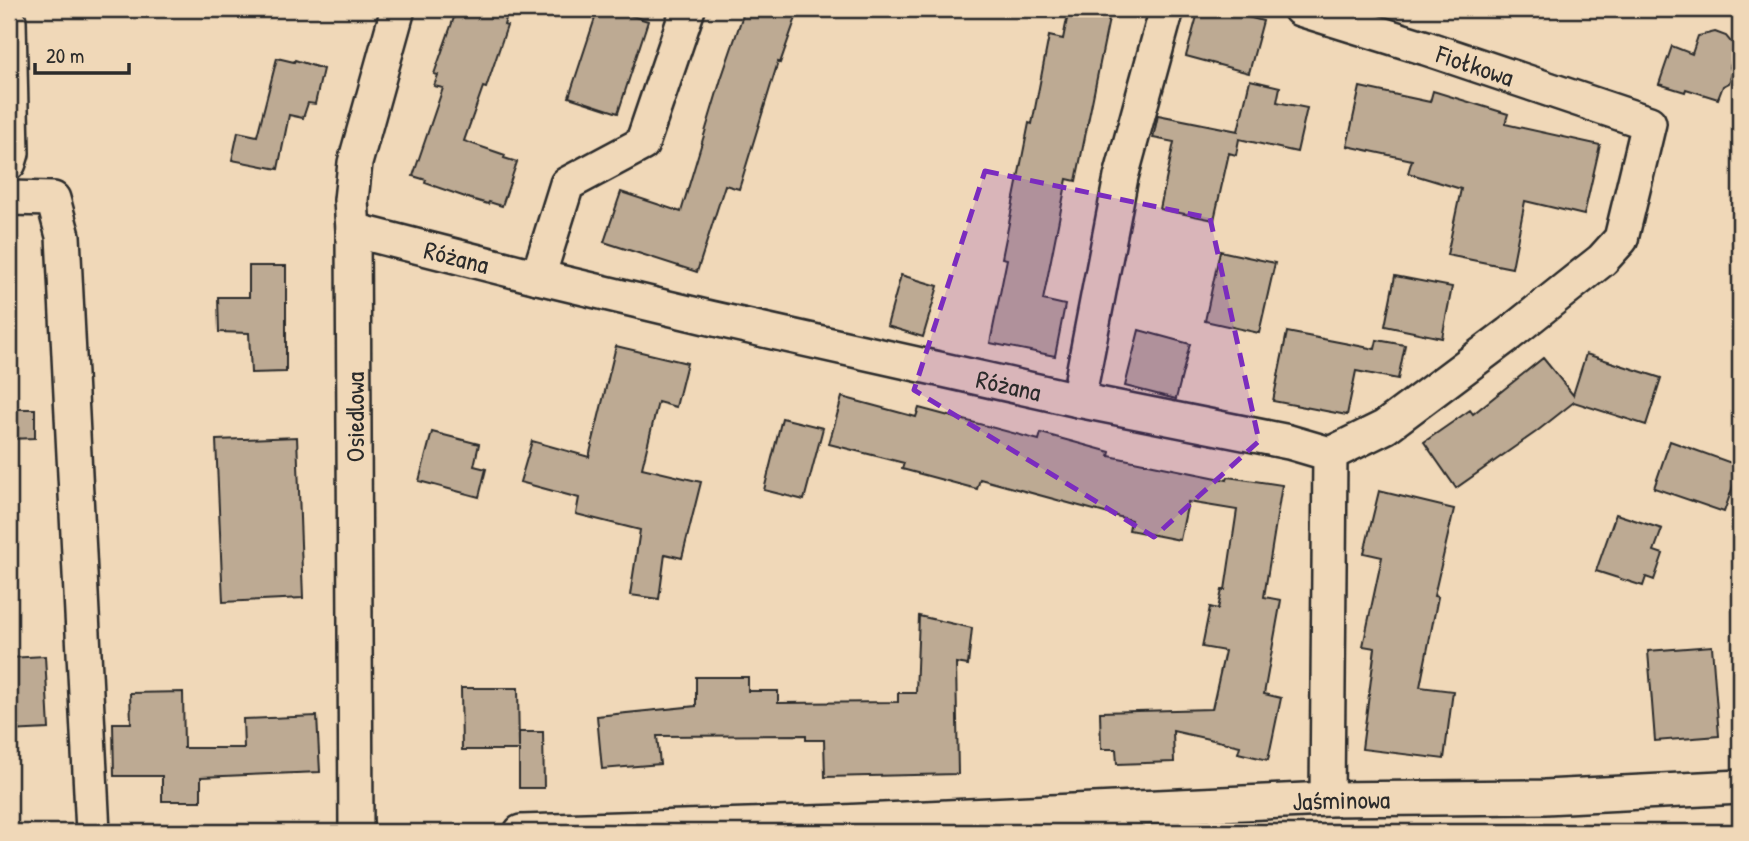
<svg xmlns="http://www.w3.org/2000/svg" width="1749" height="841" viewBox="0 0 1749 841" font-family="'Patrick Hand',sans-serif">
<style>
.building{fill:#bdaa93;stroke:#2b2b2b;stroke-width:2}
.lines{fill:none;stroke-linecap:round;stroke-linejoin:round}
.minor-casing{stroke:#2b2b2b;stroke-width:38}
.minor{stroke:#f0d8b8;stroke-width:33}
.marked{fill:#7b2cbf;fill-opacity:0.2;stroke:#7b2cbf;stroke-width:5;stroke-dasharray:14 9;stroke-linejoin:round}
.labels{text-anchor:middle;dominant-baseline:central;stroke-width:5;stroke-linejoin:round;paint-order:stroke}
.street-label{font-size:26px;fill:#2b2b2b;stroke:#f0d8b8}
</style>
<rect width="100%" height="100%" fill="#f0d8b8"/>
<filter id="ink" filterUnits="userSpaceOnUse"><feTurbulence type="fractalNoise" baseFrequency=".0143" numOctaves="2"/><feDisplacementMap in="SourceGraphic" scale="14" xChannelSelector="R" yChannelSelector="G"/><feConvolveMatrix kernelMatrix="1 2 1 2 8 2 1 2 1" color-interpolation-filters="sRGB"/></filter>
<g filter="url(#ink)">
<!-- building -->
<path class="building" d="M 457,9 L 509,9 L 504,25 L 507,26 L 486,88 L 483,87 L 464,141 L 505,155 L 504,158 L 517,162 L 502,206 L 489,202 L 488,204 L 471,199 L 425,183 L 426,180 L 413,176 L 443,88 L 434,86 L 438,75 L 434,74 Z
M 598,9 L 610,9 L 648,21 L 618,113 L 569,97 Z
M 745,9 L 799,9 L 780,63 L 778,62 L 739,189 L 725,185 L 697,272 L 604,242 L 621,192 L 681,212 L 721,79 Z
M 1069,9 L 1111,9 L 1076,181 L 1067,179 L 1043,300 L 1065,305 L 1055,356 L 990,343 L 1007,259 L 1002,258 L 1029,123 L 1032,124 L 1049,36 L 1063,39 Z
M 1199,9 L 1217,9 L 1263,21 L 1249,73 L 1186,56 Z
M 1715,32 L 1726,36 L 1736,48 L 1730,67 L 1732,73 L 1729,83 L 1723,86 L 1718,99 L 1686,89 L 1685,92 L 1659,84 L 1672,46 L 1692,54 L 1698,36 Z
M 277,58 L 294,62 L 295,60 L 323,69 L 315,104 L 308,103 L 303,118 L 289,115 L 278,169 L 232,160 L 238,132 L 257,136 Z
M 1250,80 L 1280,87 L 1277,102 L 1307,108 L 1297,152 L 1239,139 L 1236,155 L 1229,153 L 1214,220 L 1160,209 L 1174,142 L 1153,138 L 1158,115 L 1238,131 Z
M 1360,87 L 1430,102 L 1433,91 L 1508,114 L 1505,124 L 1600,145 L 1584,215 L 1525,201 L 1512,268 L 1447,255 L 1461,189 L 1408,173 L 1412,160 L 1347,146 Z
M 1220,251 L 1275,263 L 1259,333 L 1205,321 Z
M 249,266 L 286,266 L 286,372 L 251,373 L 249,333 L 219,332 L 218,297 L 249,297 Z
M 901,275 L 938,286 L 923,337 L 887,326 Z
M 1395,276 L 1452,287 L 1442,338 L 1385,326 Z
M 1139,330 L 1190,344 L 1176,399 L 1125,386 Z
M 1287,332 L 1375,349 L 1377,340 L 1405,345 L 1398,379 L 1356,371 L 1347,415 L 1273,401 Z
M 616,346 L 687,363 L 676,407 L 658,402 L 642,468 L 701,482 L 682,558 L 665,554 L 659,599 L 630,595 L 640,530 L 576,514 L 579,498 L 520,482 L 532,441 L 589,457 Z
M 1586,354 L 1661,378 L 1646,425 L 1574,402 L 1536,432 L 1456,488 L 1424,442 L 1470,410 L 1473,414 L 1543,358 L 1573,395 Z
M 842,397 L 916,417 L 919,408 L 1039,440 L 1041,433 L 1110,452 L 1109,456 L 1227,480 L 1228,477 L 1282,485 L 1264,597 L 1281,600 L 1264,694 L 1281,698 L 1268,760 L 1238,753 L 1240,746 L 1173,731 L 1174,762 L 1117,764 L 1116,749 L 1101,749 L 1100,712 L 1212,709 L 1225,651 L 1202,647 L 1210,607 L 1218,609 L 1222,590 L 1225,590 L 1237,510 L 1188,502 L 1180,540 L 1129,530 L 1131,520 L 980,479 L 977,489 L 902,469 L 904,463 L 829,444 Z
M 9,409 L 35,409 L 35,438 L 9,439 Z
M 782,418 L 823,428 L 804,500 L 764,490 Z
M 432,432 L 479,444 L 474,466 L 486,469 L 479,497 L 419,481 Z
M 297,437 L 303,598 L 223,602 L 216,440 Z
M 1670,441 L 1740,466 L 1724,512 L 1654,488 Z
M 1379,491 L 1454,509 L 1434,596 L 1438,597 L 1420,687 L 1453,691 L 1444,759 L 1362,749 L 1375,648 L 1363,646 L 1382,557 L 1364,553 Z
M 1616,514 L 1662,529 L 1654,551 L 1663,554 L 1654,580 L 1646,577 L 1643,586 L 1596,571 Z
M 919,616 L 972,628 L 968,665 L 956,663 L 958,774 L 825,777 L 824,740 L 806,740 L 806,735 L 657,736 L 660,764 L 602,769 L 597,716 L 696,706 L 696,677 L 748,677 L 748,691 L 778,691 L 778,703 L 898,702 L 898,693 L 916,693 Z
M 1712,646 L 1719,736 L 1655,741 L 1648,651 Z
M 45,656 L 49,729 L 9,731 L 9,658 Z
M 461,688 L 518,688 L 519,748 L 519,732 L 543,732 L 544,788 L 519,788 L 519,750 L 462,750 Z
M 183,692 L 184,748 L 244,748 L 243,719 L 317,716 L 320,772 L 201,777 L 201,801 L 162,801 L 162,776 L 114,776 L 113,723 L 131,723 L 130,693 Z"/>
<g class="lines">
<defs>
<g id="minor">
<path id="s1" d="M 1300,9 L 1426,48 L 1649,123 L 1621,239 L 1602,260 L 1509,334 L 1385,427 L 1330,454"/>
<path d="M 9,21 L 12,153 L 9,163"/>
<path d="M 9,198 L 53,199 L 63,236 L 93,832"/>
<path id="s2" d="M 353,230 L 538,277 L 710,318 L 1078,400 L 1289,442 L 1330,454 L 1327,799"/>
<path d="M 538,277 L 567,184 L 642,144 L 688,9"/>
<path d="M 1078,400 L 1121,177 L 1167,9"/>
<path d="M 356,832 L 353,230 L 351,200 L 355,163 L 398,9"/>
<path id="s3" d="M 521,832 L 841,822 L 1327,799 L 1545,797 L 1740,787"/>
</g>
</defs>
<!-- minor casing -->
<use href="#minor" class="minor-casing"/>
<!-- minor -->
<use href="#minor" class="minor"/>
</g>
</g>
<!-- marked area -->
<path class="marked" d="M 985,171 L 1210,218 L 1259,441 L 1154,537 L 914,390 Z"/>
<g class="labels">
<!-- street labels -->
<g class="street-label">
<text stroke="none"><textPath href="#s1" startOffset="184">Fiołkowa</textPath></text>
<text stroke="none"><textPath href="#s2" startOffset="107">Różana</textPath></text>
<text stroke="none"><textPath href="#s2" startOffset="674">Różana</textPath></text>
<text transform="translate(354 417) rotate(-90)">Osiedlowa</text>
<text stroke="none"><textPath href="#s3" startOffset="821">Jaśminowa</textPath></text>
</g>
</g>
<!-- margin -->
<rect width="1749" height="841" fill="none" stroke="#f0d8b8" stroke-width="35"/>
<rect x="18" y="18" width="1714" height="806" fill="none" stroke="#2b2b2b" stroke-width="2.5" filter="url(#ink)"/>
<!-- scale -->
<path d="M35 63v10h94v-10" fill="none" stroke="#2b2b2b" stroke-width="3.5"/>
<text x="46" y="63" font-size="21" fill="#2b2b2b" stroke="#f0d8b8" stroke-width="5" paint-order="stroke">20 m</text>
</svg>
